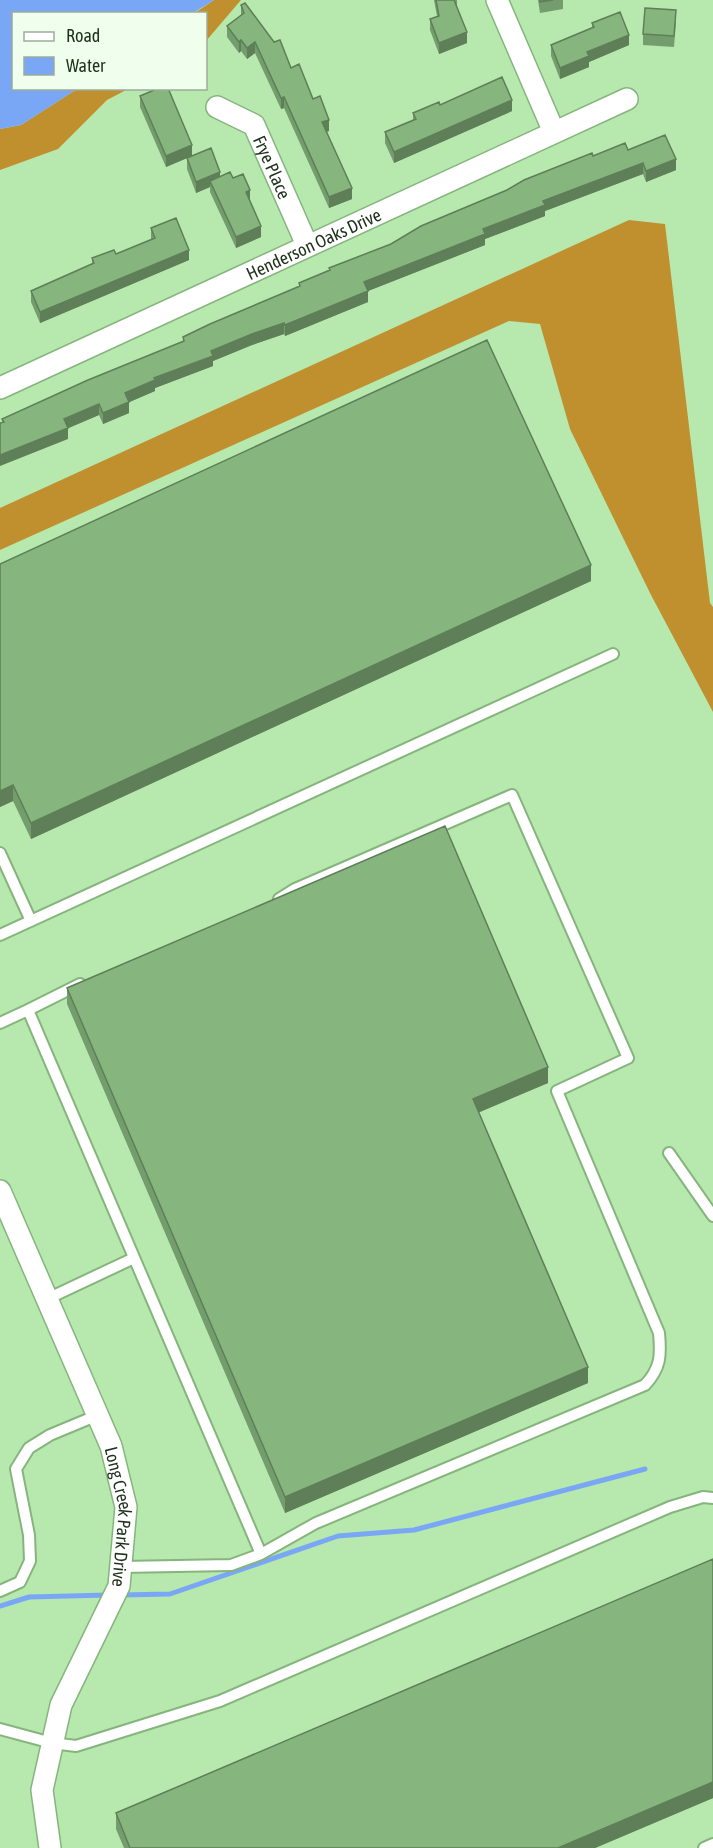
<svg xmlns="http://www.w3.org/2000/svg" width="713" height="1848" viewBox="0 0 713 1848" font-family="'Asap Condensed',sans-serif">
<style>
.forest{fill:#c0902f}
.water{fill:#7aa7f5}
.lines{fill:none;stroke-linecap:round;stroke-linejoin:round}
.stream{stroke:#7aa7f5;stroke-width:5}
.service-casing{stroke:#85b57d;stroke-width:14}
.minor-casing{stroke:#85b57d;stroke-width:24}
.service{stroke:#fff;stroke-width:10}
.minor{stroke:#fff;stroke-width:21}
.wall{fill:#739d6c}
.shaded-wall{fill:#5e7f58}
.building{fill:#86b67e;stroke:#5e7f58;stroke-width:1.5}
.labels{text-anchor:middle;dominant-baseline:central;stroke-width:4.5;stroke-linejoin:round;paint-order:stroke}
.street-label{font-size:18px;fill:#1e311a;stroke:#f0ffed}
</style>
<rect width="100%" height="100%" fill="#b7e8ae"/>
<!-- forest -->
<path class="forest" d="M 214,0 L 241,0 L 206,41 L 206,14 L 193,14 Z
M 77,89 L 128,89 L 107,100 L 58,149 L 0,170 L 0,129 L 21,125 Z
M 629,220 L 665,224 L 710,603 L 713,607 L 713,712 L 650,593 L 570,429 L 540,324 L 509,321 L 0,550 L 0,508 Z"/>
<!-- water -->
<path class="water" d="M 0,0 L 214,0 L 193,13 L 14,14 L 14,88 L 77,89 L 21,125 L 0,129 Z"/>
<g class="lines">
<!-- stream -->
<path class="stream" d="M 122,1595 L 170,1594 L 338,1536 L 414,1530 L 645,1469
M 0,1606 L 29,1597 L 109,1595"/>
<defs>
<path id="service" d="M 0,853 L 31,921
M 0,935 L 613,654
M 28,1010 L 80,984
M 0,1023 L 28,1010 L 261,1554 L 231,1565 L 121,1567
M 669,1153 L 713,1216
M 47,1299 L 134,1258
M 261,1554 L 316,1523 L 645,1385 C 661,1368 661,1355 659,1333 L 557,1091 L 628,1058 L 512,795 L 295,889 L 279,899
M 0,1591 L 20,1582 L 30,1561 L 29,1535 L 16,1469 L 29,1448 L 50,1435 L 98,1415
M 0,1729 L 52,1743 L 76,1746 L 220,1701 L 670,1507 L 703,1497 L 713,1498
M 704,1848 L 713,1844"/>
<g id="minor">
<path d="M 497,0 L 554,132"/>
<path id="s1" d="M 217,107 L 254,125 L 307,245"/>
<path id="s2" d="M 0,388 L 627,99"/>
<path id="s3" d="M 0,1191 L 111,1446 L 126,1507 L 119,1586 L 61,1705 L 42,1790 L 50,1848"/>
</g>
</defs>
<!-- service casing -->
<use href="#service" class="service-casing"/>
<!-- minor casing -->
<use href="#minor" class="minor-casing"/>
<!-- service -->
<use href="#service" class="service"/>
<!-- minor -->
<use href="#minor" class="minor"/>
</g>
<!-- wall -->
<path class="wall" d="M 434,0 L 457,0 L 457,7 L 467,43 L 439,54 L 430,30 L 430,19 L 437,16 Z
M 538,0 L 563,0 L 563,9 L 540,13 Z
M 241,5 L 291,68 L 313,99 L 329,131 L 326,132 L 352,199 L 329,208 L 284,108 L 281,109 L 255,53 L 247,59 L 241,51 L 239,53 L 227,37 L 227,26 L 241,16 Z
M 676,21 L 674,47 L 643,45 L 643,34 Z
M 592,23 L 629,45 L 589,62 L 589,67 L 560,79 L 551,56 L 551,45 L 592,28 Z
M 140,96 L 192,156 L 220,177 L 233,178 L 250,201 L 261,237 L 236,248 L 210,192 L 210,187 L 196,193 L 187,169 L 187,158 L 166,167 L 140,107 Z
M 440,105 L 512,111 L 394,163 L 385,143 L 385,132 L 413,120 L 413,113 Z
M 628,150 L 676,170 L 646,182 L 643,174 L 545,211 L 545,216 L 485,239 L 485,245 L 368,291 L 368,302 L 285,336 L 284,334 L 252,345 L 213,361 L 213,366 L 155,388 L 155,391 L 129,402 L 129,413 L 103,424 L 99,415 L 68,428 L 68,439 L 2,422 L 2,419 L 183,341 L 183,337 L 299,287 L 299,283 L 329,271 L 329,268 L 391,244 L 593,156 Z
M 151,228 L 189,260 L 40,323 L 31,302 L 31,291 L 92,264 L 92,258 L 116,254 L 151,240 Z
M 0,564 L 591,581 L 31,839 L 13,801 L 0,807 Z
M 67,988 L 548,1083 L 478,1112 L 588,1383 L 285,1513 L 67,1004 Z
M 713,1559 L 713,1798 L 595,1848 L 124,1848 L 116,1829 L 116,1813 Z"/>
<!-- shaded-wall -->
<path class="shaded-wall" d="M 467,32 L 467,43 L 439,54 L 439,43 Z
M 629,35 L 629,45 L 589,62 L 589,67 L 560,79 L 560,68 L 587,52 Z
M 241,40 L 241,51 L 239,53 L 239,42 Z
M 255,42 L 255,53 L 247,59 L 247,48 Z
M 284,97 L 284,108 L 281,109 L 281,98 Z
M 512,100 L 512,111 L 394,163 L 394,152 Z
M 329,120 L 329,131 L 322,133 L 322,122 Z
M 192,145 L 192,156 L 166,167 L 166,156 Z
M 676,159 L 676,170 L 646,182 L 646,171 Z
M 643,163 L 643,174 L 545,211 L 545,216 L 485,239 L 485,245 L 368,291 L 368,302 L 285,336 L 285,325 L 364,282 L 543,201 Z
M 220,172 L 220,183 L 210,181 L 210,187 L 196,193 L 196,182 Z
M 352,188 L 352,199 L 329,208 L 329,197 Z
M 250,190 L 250,201 L 246,192 Z
M 261,226 L 261,237 L 236,248 L 236,237 Z
M 189,250 L 189,260 L 40,323 L 40,312 Z
M 284,323 L 284,334 L 252,345 L 213,361 L 213,366 L 155,388 L 155,391 L 125,404 L 125,393 L 211,351 L 252,334 Z
M 129,402 L 129,413 L 103,424 L 103,413 Z
M 99,404 L 99,415 L 64,430 L 64,419 Z
M 68,428 L 68,439 L 0,466 L 0,455 Z
M 591,565 L 591,581 L 31,839 L 31,823 Z
M 13,785 L 13,801 L 0,807 L 0,791 Z
M 548,1067 L 548,1083 L 473,1115 L 473,1099 Z
M 588,1367 L 588,1383 L 285,1513 L 285,1497 Z
M 713,1782 L 713,1798 L 595,1848 L 558,1848 Z"/>
<!-- building -->
<path class="building" d="M 436,0 L 454,0 L 467,32 L 439,43 L 430,19 L 439,16 Z
M 540,0 L 553,0 L 540,2 Z
M 245,3 L 274,42 L 280,40 L 291,68 L 299,64 L 313,99 L 320,96 L 329,120 L 322,122 L 352,188 L 329,197 L 284,97 L 281,98 L 255,42 L 247,48 L 241,40 L 239,42 L 227,26 L 244,13 L 241,5 Z
M 645,8 L 676,10 L 674,36 L 643,34 Z
M 620,12 L 629,35 L 587,52 L 589,56 L 560,68 L 551,45 L 594,27 L 592,23 Z
M 502,77 L 512,100 L 394,152 L 385,132 L 416,119 L 413,113 L 439,102 L 440,105 Z
M 159,88 L 168,88 L 192,145 L 166,156 L 140,96 Z
M 665,135 L 676,159 L 646,171 L 643,163 L 543,201 L 545,205 L 483,229 L 485,234 L 364,282 L 368,291 L 285,325 L 284,323 L 252,334 L 211,351 L 213,356 L 154,378 L 155,380 L 125,393 L 129,402 L 103,413 L 99,404 L 64,419 L 68,428 L 0,455 L 0,423 L 4,422 L 2,419 L 88,380 L 184,341 L 183,337 L 210,324 L 300,286 L 299,283 L 330,270 L 329,268 L 391,244 L 421,226 L 507,190 L 524,180 L 592,153 L 593,156 L 625,143 L 628,150 Z
M 211,148 L 220,172 L 196,182 L 187,158 Z
M 230,172 L 233,178 L 243,174 L 250,190 L 246,192 L 261,226 L 236,237 L 210,181 Z
M 176,218 L 189,250 L 40,312 L 31,291 L 94,263 L 92,258 L 114,250 L 116,254 L 155,238 L 151,228 Z
M 487,340 L 591,565 L 31,823 L 13,785 L 0,791 L 0,564 Z
M 445,826 L 548,1067 L 473,1099 L 588,1367 L 285,1497 L 67,988 Z
M 713,1559 L 713,1782 L 558,1848 L 130,1848 L 116,1813 Z"/>
<g class="labels">
<!-- street labels -->
<g class="street-label">
<text stroke="none"><textPath href="#s1" startOffset="87">Frye Place</textPath></text>
<text stroke="none"><textPath href="#s2" startOffset="345">Henderson Oaks Drive</textPath></text>
<text stroke="none"><textPath href="#s3" startOffset="350">Long Creek Park Drive</textPath></text>
</g>
</g>
<!-- legend -->
<rect x="12" y="12" width="195" height="78" fill="#f0ffed" stroke="#9cad99" stroke-width="1.5"/>
<rect x="24" y="32" width="30" height="9" fill="#ffffff" stroke="#9cad99" stroke-width="1.5"/>
<text x="66" y="42" font-size="18" fill="#1e311a">Road</text>
<rect x="24" y="57" width="30" height="18" fill="#7aa7f5" stroke="#9cad99" stroke-width="1.5"/>
<text x="66" y="72" font-size="18" fill="#1e311a">Water</text>
</svg>
